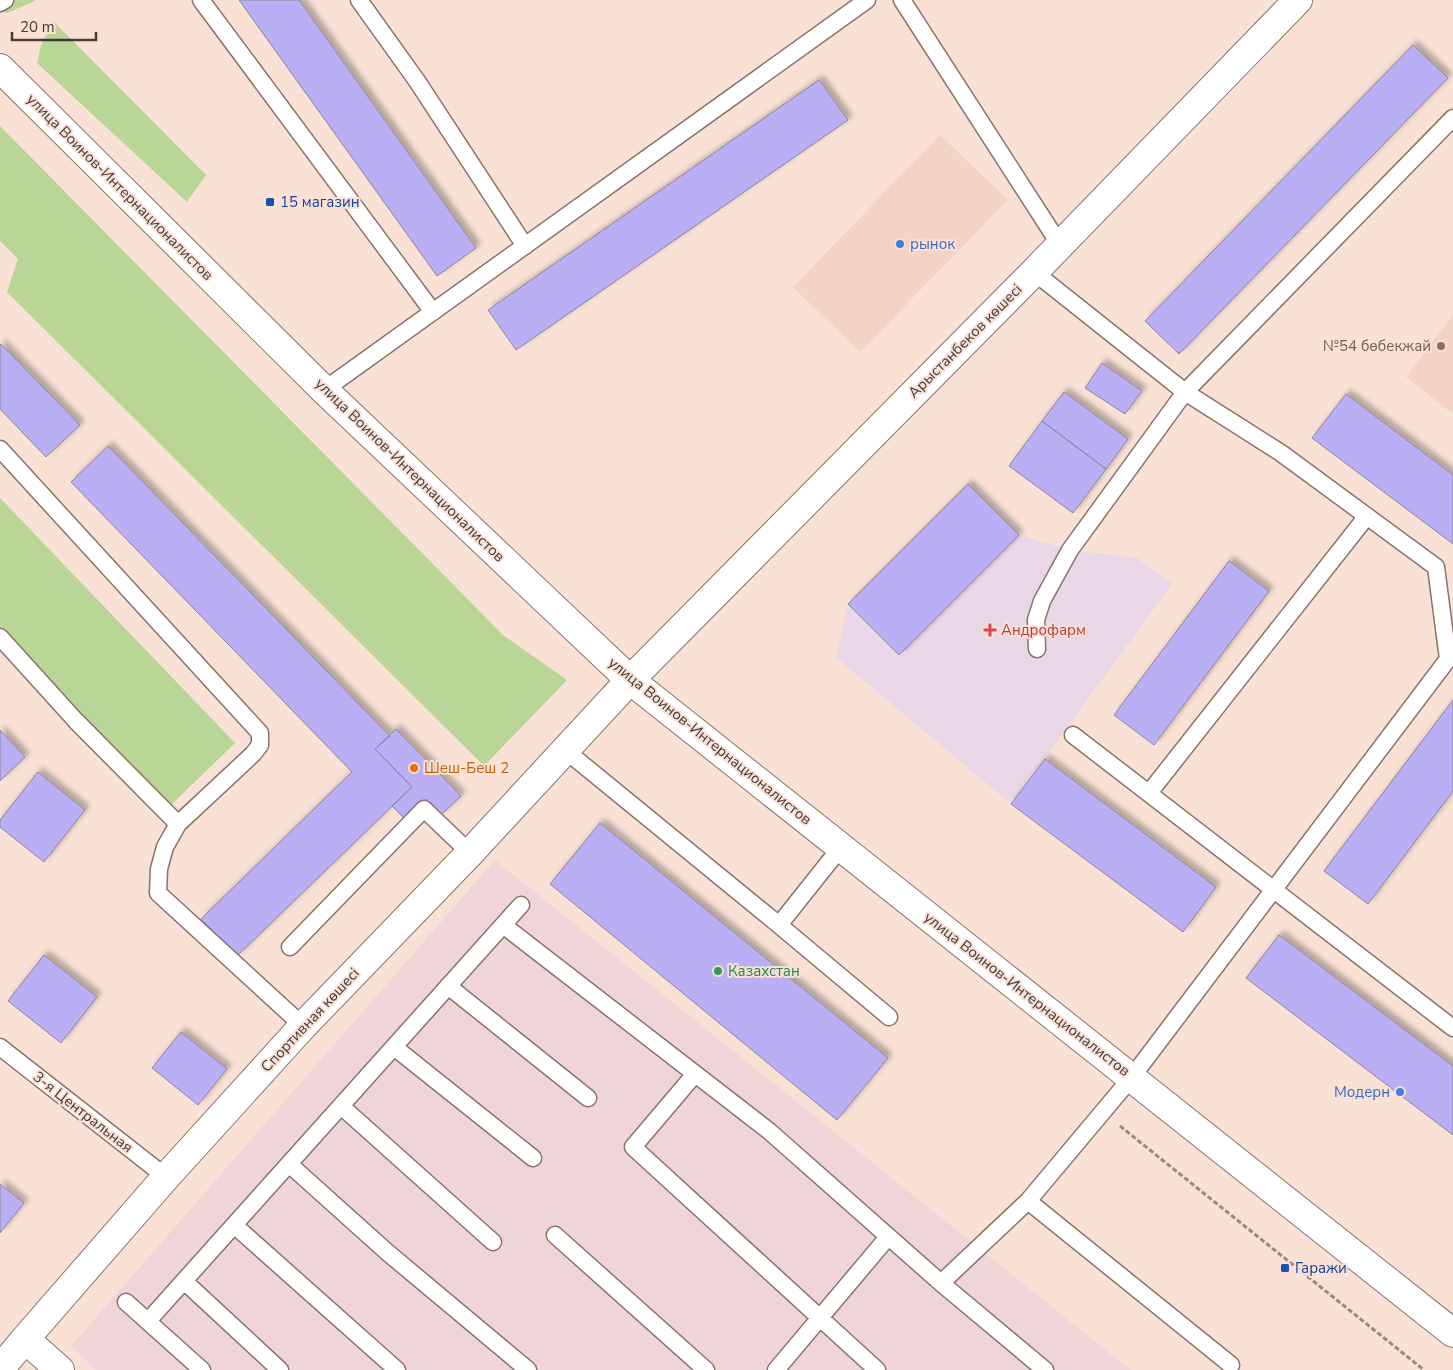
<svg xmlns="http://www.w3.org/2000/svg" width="1453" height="1370" viewBox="0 0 1453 1370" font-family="'Nunito Sans',sans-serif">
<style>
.built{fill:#f2d3c5}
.industrial{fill:#f0d5d8}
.medical{fill:#e9d6e7}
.green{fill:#b9d697}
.building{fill:#baaef4;stroke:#8a889c;filter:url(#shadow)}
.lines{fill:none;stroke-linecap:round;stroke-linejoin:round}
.service-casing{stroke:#89746a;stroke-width:19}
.minor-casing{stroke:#89746a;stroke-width:30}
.tertiary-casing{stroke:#89746a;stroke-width:30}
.path{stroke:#9a8982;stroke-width:3;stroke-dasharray:5 2.5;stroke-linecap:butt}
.service{stroke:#fff;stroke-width:16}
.minor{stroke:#fff;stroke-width:28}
.tertiary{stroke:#fff;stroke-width:28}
.transit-dot{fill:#1a4fb4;stroke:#fae1d6;stroke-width:2}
.shop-dot{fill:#3f7fe0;stroke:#fae1d6;stroke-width:2}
.education-dot{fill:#8d6e63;stroke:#fae1d6;stroke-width:2}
.health-dot{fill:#e0444e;stroke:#fae1d6;stroke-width:2}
.food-dot{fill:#e8710a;stroke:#fae1d6;stroke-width:2}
.leisure-dot{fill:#2e9e5b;stroke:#fae1d6;stroke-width:2}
.labels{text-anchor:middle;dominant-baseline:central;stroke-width:4;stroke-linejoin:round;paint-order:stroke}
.street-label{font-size:15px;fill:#443b36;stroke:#fae1d6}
.transit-label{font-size:15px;fill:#164399;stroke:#fae1d6;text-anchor:start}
.shop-label{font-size:15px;fill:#366cbe;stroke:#fae1d6;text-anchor:start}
.education-label{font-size:15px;fill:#785e54;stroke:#fae1d6;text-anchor:end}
.health-label{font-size:15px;fill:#be3a42;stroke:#fae1d6;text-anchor:start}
.food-label{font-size:15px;fill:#c56008;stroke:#fae1d6;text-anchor:start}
.leisure-label{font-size:15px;fill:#27864d;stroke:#fae1d6;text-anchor:start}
</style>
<defs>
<filter id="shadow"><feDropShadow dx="4.5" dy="-4.5" stdDeviation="2.5" flood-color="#0004"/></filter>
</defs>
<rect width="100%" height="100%" fill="#fae1d6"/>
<!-- built -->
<path class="built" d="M 940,135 L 1008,200 L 860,352 L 793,287 Z
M 1453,315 L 1453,414 L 1406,377 Z"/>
<!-- industrial -->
<path class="industrial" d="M 495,860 L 1131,1370 L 96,1370 L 71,1346 Z"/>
<!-- medical -->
<path class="medical" d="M 968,484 L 1019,535 L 1070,550 L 1137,558 L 1172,584 L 1011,804 L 836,657 L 848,604 Z"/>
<!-- green -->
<path class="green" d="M 0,0 L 34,0 L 35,1 L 7,13 L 0,10 Z
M 54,22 L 206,175 L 187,202 L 37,63 L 41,45 Z
M 0,126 L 503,635 L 567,680 L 484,766 L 7,292 L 18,259 L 0,241 Z
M 0,498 L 235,743 L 169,807 L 0,631 Z"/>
<!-- building -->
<path class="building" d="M 239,0 L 299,0 L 476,248 L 437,276 Z
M 1413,45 L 1448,78 L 1179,354 L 1145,321 Z
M 819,80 L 848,120 L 516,350 L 488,310 Z
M 1,344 L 80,425 L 46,457 L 0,409 L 0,346 Z
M 1102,363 L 1142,391 L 1125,414 L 1085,388 Z
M 1064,392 L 1128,439 L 1106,469 L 1042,421 Z
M 1346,394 L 1453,475 L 1453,544 L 1312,438 Z
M 1042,421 L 1106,469 L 1073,513 L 1009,466 Z
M 108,446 L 390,736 L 375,749 L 412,787 L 237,956 L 201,919 L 352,772 L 71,482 Z
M 968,484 L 1019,535 L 899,655 L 848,604 Z
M 1229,561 L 1269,591 L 1154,745 L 1114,715 Z
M 1453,700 L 1453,791 L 1368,904 L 1324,871 Z
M 396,729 L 461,796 L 441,815 L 426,799 L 405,819 L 392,806 L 412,787 L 375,749 Z
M 0,730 L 25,757 L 0,781 Z
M 1045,759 L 1216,887 L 1183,932 L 1011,804 Z
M 38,772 L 85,810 L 44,862 L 0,827 L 0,820 Z
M 600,823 L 888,1058 L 837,1120 L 550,884 Z
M 1279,935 L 1453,1066 L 1453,1135 L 1246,978 Z
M 44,955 L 97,997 L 61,1043 L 8,1001 Z
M 181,1032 L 227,1069 L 198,1105 L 152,1068 Z
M 0,1184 L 24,1203 L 0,1233 Z"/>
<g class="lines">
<defs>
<path id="service" d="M 201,0 L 433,312
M 359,0 L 417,81 L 525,246
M 902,0 L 1060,245
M 0,3 L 5,0
M 324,390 L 867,0
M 0,449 L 260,733 L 260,745 L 253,754 L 178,824 L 165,847 L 159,869 L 158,893 L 303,1026
M 0,637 L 76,721 L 178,824
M 1037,649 L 1036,620 L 1042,601 L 1070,550 L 1185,392 L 1453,118
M 1073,735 L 1453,1028
M 565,750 L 779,925 L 841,847
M 1149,793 L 1367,516
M 503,925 L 769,1131 L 941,1283 L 1045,1370
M 779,925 L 889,1017
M 290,947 L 424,809 L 470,853
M 448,986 L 588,1098
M 0,1047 L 166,1177
M 394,1047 L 533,1158
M 695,1074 L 633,1147 L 877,1370
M 341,1106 L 493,1242
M 289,1164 L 387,1252 L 528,1370
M 1028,1201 L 1231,1365
M 234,1225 L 397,1370
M 555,1235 L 706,1370
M 184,1281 L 280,1370
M 941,1283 L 1028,1201 L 1132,1077 L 1448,659 L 1436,567 L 1281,453 L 1185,392 L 1034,272
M 126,1302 L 202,1370
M 148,1321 L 521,905
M 776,1370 L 888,1237"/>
<path id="minor" d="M 25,1339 L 60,1370
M 0,1369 L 25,1339 L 166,1177 L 303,1026 L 470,853 L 630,680"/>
<path id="tertiary" d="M 0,68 L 324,390 L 630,680 L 1453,1333
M 630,680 L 1034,272 L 1298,0"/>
</defs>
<!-- service casing -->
<use href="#service" class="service-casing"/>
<!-- minor casing -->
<use href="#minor" class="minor-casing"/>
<!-- tertiary casing -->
<use href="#tertiary" class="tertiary-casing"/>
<!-- path -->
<path class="path" d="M 1120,1126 L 1424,1370"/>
<!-- service -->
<use href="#service" class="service"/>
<!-- minor -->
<use href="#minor" class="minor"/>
<!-- tertiary -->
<use href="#tertiary" class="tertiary"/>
</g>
<!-- markers -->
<g class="transit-dot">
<rect x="265" y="197" width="10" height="10" rx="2.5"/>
<rect x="1280" y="1263" width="10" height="10" rx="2.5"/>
</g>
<g class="shop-dot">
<circle cx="900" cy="244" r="5"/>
<circle cx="1400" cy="1092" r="5"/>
</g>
<circle class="education-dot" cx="1441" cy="346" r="5"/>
<path class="health-dot" d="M987.5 622.5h5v5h5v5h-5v5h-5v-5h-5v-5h5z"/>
<circle class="food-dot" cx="414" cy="768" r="5"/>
<circle class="leisure-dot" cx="718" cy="971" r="5"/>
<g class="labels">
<!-- street labels -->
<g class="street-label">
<text transform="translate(120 187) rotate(45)">улица Воинов-Интернационалистов</text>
<text transform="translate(965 341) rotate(-45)">Арыстанбеков көшесі</text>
<text transform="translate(410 470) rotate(44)">улица Воинов-Интернационалистов</text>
<text transform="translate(710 741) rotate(39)">улица Воинов-Интернационалистов</text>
<text transform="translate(1027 994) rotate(38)">улица Воинов-Интернационалистов</text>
<text transform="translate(310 1020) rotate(-47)">Спортивная көшесі</text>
<text transform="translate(83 1112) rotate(38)">3-я Центральная</text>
</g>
<!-- transit labels -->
<g class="transit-label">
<text x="280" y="202">15 магазин</text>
<text x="1295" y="1268">Гаражи</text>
</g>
<!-- shop labels -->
<g class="shop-label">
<text x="910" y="244">рынок</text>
<text x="1390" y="1092" text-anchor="end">Модерн</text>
</g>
<!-- education labels -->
<g class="education-label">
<text x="1431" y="346">№54 бөбекжай</text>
</g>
<!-- health labels -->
<g class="health-label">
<text x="1001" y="630">Андрофарм</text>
</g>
<!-- food labels -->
<g class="food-label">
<text x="424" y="768">Шеш-Беш 2</text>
</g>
<!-- leisure labels -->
<g class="leisure-label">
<text x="728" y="971">Казахстан</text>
</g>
</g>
<!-- scale -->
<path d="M12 32v8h84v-8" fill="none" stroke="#443b36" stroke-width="2.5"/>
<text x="20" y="32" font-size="15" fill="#443b36" stroke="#fae1d6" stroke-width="4" paint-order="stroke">20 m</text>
</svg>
